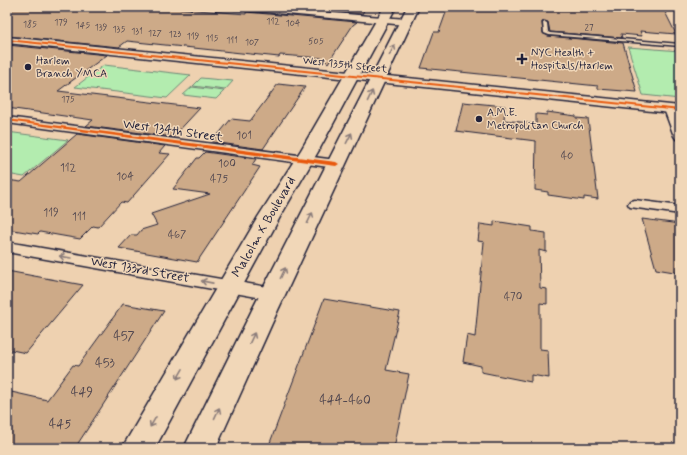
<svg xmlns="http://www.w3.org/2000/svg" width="687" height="455" viewBox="0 0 687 455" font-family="Mynerve,sans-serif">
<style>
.green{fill:#b3ecaf;stroke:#6a8775}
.building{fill:#cdaa88;stroke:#22223b}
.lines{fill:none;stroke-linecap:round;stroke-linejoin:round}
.service-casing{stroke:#22223b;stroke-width:3}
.minor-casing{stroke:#22223b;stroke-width:3}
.tertiary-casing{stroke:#22223b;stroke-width:3}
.secondary-casing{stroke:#22223b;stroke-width:3}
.service{fill:#f1d7b8;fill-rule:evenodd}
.minor{fill:#f1d7b8;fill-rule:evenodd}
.tertiary{fill:#f1d7b8;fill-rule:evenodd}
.secondary{fill:#f1d7b8;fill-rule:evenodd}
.cycleway-casing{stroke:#f1d7b8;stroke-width:2}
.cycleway{fill:#e8590c;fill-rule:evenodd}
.oneway{stroke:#8a7c7a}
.poi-dot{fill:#22223b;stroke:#f1d7b8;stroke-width:1.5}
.labels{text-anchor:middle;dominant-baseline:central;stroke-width:3;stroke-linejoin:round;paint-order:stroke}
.far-number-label{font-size:9px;fill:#4d444e}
.far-poi-label{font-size:11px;fill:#22223b;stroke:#f1d7b8;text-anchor:start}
.far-street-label{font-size:11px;fill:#22223b;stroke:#f1d7b8}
.number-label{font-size:11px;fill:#4d444e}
.street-label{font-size:13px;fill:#22223b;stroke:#f1d7b8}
.near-number-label{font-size:13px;fill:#4d444e}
</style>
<rect width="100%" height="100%" fill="#eed1b0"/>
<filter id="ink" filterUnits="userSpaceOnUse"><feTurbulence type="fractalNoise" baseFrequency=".025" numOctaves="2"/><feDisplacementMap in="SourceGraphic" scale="8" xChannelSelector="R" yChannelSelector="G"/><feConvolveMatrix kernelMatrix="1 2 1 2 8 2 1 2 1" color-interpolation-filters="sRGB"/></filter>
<g filter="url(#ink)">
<!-- green -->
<path class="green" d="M 628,47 L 680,51 L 680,99 L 643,95 Z
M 104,65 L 191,75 L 167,98 L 75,87 Z
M 201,78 L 233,81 L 225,90 L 193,86 Z
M 192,87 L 224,91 L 216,99 L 183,95 Z
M 7,132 L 68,140 L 24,177 L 7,174 Z"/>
<!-- building -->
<path class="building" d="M 7,7 L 161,7 L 246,14 L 246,12 L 357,22 L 353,25 L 328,63 L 322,58 L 280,55 L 279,57 L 127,41 L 119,47 L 7,36 Z
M 280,7 L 366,7 L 362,14 Z
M 448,7 L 663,8 L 676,34 L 640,31 L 642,36 L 621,34 L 622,38 L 550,32 L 548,22 L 544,21 L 542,22 L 543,33 L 548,36 L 623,43 L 637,92 L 598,89 L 598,86 L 421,68 L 434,32 L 439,32 Z
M 7,45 L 107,55 L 58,91 L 200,108 L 173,137 L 86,126 L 93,120 L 7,108 Z
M 278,84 L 305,87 L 263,149 L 212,142 L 231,119 L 250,121 Z
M 463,102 L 505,106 L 504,120 L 536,124 L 536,114 L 547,115 L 547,112 L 576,116 L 576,118 L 588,119 L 598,199 L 584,197 L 584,200 L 548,195 L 548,192 L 535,190 L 536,141 L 456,131 Z
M 77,134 L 165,146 L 159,153 L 170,154 L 127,203 L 121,202 L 98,227 L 93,226 L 80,239 L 40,232 L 38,234 L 7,229 L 7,180 L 21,182 Z
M 205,152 L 256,159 L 252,165 L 260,167 L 197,262 L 119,248 L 131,235 L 137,235 L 141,230 L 157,225 L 151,214 L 210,194 L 173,189 L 197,158 L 199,158 Z
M 642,219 L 680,224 L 680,273 L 656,269 Z
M 494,221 L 532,227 L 532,231 L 546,233 L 546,252 L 539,250 L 540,288 L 547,289 L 547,304 L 540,303 L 540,349 L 548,350 L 549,378 L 531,375 L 531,382 L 481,372 L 481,366 L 463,362 L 467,335 L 475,337 L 484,242 L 478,241 L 480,224 L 494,226 Z
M 7,271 L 83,285 L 26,353 L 7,349 Z
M 324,299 L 400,312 L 386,370 L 409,374 L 394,448 L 268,448 Z
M 123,304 L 164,311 L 75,448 L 7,448 L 7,391 L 47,400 L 73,365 L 78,366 Z"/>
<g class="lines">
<defs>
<path id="service" d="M 545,22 L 547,23 L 548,32 L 550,33 L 680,44 L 680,46 L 549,35 L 544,33 L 543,23 Z"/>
<path id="minor" d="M 230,7 L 262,7 L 406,19 L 410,22 L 406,25 L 234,9 Z
M 670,106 L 674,107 C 681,117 680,128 680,140 L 676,139 L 674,136 L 664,109 L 666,107 Z
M 7,117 L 336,160 L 341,161 L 343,164 L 341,167 L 336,168 L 7,123 Z
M 635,200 L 680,206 L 680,214 L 630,207 L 628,204 L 630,201 Z
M 7,242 L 273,288 L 279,290 L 282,294 L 279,298 L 273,300 L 7,252 Z"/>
<path id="tertiary" d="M 7,37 L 680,106 L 680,114 L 7,43 Z"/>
<path id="secondary" d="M 384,7 L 396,7 L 319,150 L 280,217 L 155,448 L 122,448 L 258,217 L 301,150 Z
M 407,7 L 419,7 L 278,310 L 216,448 L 184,448 L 252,310 Z"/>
</defs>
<!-- service casing -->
<use href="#service" class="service-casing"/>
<!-- minor casing -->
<use href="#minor" class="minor-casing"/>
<!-- tertiary casing -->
<use href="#tertiary" class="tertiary-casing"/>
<!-- secondary casing -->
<use href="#secondary" class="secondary-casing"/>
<!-- service -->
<use href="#service" class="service"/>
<!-- minor -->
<use href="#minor" class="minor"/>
<!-- tertiary -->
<use href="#tertiary" class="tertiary"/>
<!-- secondary -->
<use href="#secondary" class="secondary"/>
<defs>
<path id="cycleway" d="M 7,39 L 680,109 L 680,111 L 7,41 Z
M 7,119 L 336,162 L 339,164 L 336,166 L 7,121 Z"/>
</defs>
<!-- cycleway casing -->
<use href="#cycleway" class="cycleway-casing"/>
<!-- cycleway -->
<use href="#cycleway" class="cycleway"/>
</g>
<!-- one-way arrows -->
<defs><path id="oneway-shaft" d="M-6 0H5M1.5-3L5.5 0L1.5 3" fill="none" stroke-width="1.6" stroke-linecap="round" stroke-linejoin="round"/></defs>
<g class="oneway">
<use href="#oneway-shaft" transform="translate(392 50) rotate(-64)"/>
<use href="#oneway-shaft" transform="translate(370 96) rotate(-65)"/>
<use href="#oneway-shaft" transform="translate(349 138) rotate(-63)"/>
<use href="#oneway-shaft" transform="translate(310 218) rotate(-64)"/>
<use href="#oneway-shaft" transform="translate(65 257) rotate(-170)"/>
<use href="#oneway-shaft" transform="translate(283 273) rotate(-64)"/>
<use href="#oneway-shaft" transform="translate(207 282) rotate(-169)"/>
<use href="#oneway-shaft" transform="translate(252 338) rotate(-65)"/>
<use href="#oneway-shaft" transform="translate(180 374) rotate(120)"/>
<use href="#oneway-shaft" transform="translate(217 413) rotate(-65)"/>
<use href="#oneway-shaft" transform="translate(153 422) rotate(120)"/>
</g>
</g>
<!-- markers -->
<g class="poi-dot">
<path d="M520 53h4v4h4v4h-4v4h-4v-4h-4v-4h4z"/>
<circle cx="28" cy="67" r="4"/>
<circle cx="479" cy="119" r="4"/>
</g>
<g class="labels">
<!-- far-number labels -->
<g class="far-number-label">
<text x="273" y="21">112</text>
<text x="61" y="22">179</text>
<text x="293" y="23">104</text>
<text x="30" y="24">185</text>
<text x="83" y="25">145</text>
<text x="101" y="27">139</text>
<text x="589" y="27">27</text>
<text x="119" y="29">135</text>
<text x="137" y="31">131</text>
<text x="155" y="33">127</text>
<text x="175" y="34">123</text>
<text x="193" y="36">119</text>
<text x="212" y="38">115</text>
<text x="232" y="40">111</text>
<text x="316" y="41">505</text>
<text x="252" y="42">107</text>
<text x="68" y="99">175</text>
</g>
<!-- far-poi labels -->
<g class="far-poi-label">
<text x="531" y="53">NYC Health +<tspan x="531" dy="13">Hospitals/Harlem</tspan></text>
<text x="36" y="61">Harlem<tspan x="36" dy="13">Branch YMCA</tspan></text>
<text x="487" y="113">A.M.E.<tspan x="487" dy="13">Metropolitan Church</tspan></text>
</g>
<!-- far-street labels -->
<g class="far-street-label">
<text transform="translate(345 65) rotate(6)">West 135th Street</text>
</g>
<!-- number labels -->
<g class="number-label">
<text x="244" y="136">101</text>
<text x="567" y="156">40</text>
<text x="227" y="164">100</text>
<text x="68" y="168">112</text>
<text x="125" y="177">104</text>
<text x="219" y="179">475</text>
<text x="51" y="213">119</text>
<text x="79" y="217">111</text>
<text x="177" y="235">467</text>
<text x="513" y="297">470</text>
</g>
<!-- street labels -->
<g class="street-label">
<text transform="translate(173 131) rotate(8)">West 134th Street</text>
<text transform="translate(264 227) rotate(-60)">Malcolm X Boulevard</text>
<text transform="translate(140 270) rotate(10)">West 133rd Street</text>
</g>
<!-- near-number labels -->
<g class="near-number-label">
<text x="124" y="336">457</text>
<text x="105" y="363">453</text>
<text x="82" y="392">449</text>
<text x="345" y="400">444-460</text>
<text x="60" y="424">445</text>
</g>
</g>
<!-- margin -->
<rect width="687" height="455" fill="none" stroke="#f1d7b8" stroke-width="24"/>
<rect x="12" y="12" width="663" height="431" fill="none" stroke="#22223b" stroke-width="1.5" filter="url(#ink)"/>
</svg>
